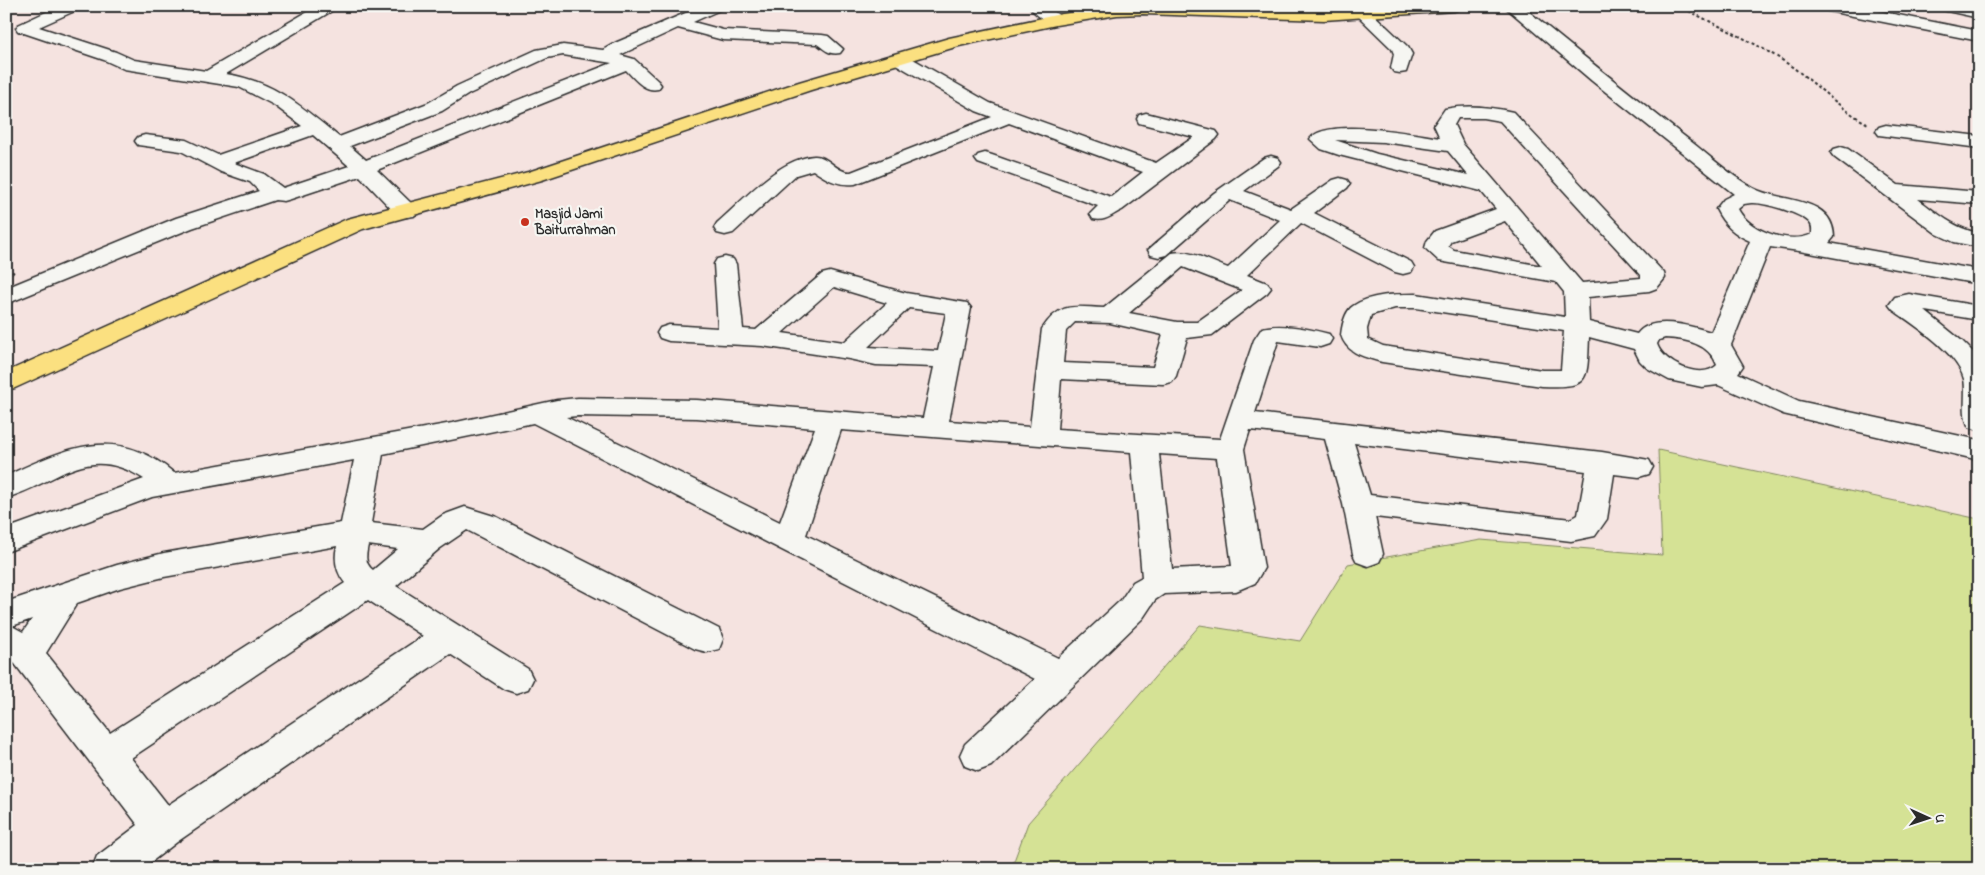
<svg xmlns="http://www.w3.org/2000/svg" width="1985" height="875" viewBox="0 0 1985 875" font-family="'Indie Flower',sans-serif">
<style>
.green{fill:#d5e295;stroke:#808660}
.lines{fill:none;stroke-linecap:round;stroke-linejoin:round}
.minor-casing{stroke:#2b2b2b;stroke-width:3}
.major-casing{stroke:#2b2b2b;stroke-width:3}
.path-far1{stroke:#2b2b2b;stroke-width:2;stroke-dasharray:3 2.5;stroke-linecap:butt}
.path{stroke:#2b2b2b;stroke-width:2.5;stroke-dasharray:4 3;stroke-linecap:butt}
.minor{fill:#f6f6f2;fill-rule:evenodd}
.major{fill:#fbe080;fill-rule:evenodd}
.poi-dot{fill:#c8321e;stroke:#f6f6f2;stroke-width:2}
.labels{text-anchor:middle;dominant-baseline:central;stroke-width:4.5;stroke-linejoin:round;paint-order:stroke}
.far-poi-label{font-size:14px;font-weight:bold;fill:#2b2b2b;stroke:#f6f6f2;text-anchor:start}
</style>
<rect width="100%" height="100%" fill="#f5e3e0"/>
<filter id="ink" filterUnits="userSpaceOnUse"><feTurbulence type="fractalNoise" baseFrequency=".02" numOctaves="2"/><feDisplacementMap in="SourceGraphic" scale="10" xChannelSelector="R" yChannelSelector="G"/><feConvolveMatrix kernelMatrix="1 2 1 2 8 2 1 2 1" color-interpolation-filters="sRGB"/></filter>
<g filter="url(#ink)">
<!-- green -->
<path class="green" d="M 1658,450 L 1979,519 L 1979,869 L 1011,869 L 1028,823 L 1200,625 L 1300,641 L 1348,564 L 1481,540 L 1662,555 Z"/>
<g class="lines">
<defs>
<path id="minor" d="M 59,6 L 81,6 L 79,9 L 39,27 L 116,52 L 134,60 L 206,71 L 317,6 L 337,6 L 335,9 L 226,74 C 274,81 302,107 339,137 L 428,103 L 457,86 L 536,50 L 563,45 L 603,50 L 615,43 L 702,6 L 724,6 L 722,9 L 693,22 L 723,30 L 822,35 L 828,36 L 843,49 L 840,53 C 830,55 825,50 817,44 L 723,40 L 678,28 L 620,55 L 634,59 L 658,81 L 661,85 L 658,89 C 644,92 635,79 626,70 L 377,170 L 414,206 L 417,211 L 414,216 L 406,217 L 398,216 L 360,176 L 291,199 L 284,201 L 275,200 L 192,228 L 6,304 L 6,288 L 176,218 L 259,191 L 250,182 L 221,172 L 181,151 L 138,145 L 135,141 L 138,137 L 145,135 L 186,140 L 218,155 L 302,126 L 274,105 L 239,87 L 124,69 L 104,60 L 18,31 L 16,28 L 18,25 ZM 563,55 L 612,63 L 366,160 L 350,146 L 442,111 L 469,94 L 547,58 ZM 313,135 L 349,166 L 283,188 L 264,174 L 234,163 Z
M 1029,6 L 1048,6 L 1064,20 L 1062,23 C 1050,26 1036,16 1029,6 Z
M 1504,6 L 1522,6 C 1574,49 1627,91 1680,133 C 1703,150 1728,174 1753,188 C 1780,203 1833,195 1834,237 L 1829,243 L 1979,270 L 1979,284 L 1799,251 L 1770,247 L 1731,345 L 1743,366 L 1738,373 L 1799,401 L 1979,440 L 1979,460 L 1783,414 L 1718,385 L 1702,387 L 1669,380 L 1647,368 L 1640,361 L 1634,349 L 1589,337 C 1587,381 1591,388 1542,386 L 1382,362 C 1365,357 1347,354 1341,335 C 1342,326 1345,311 1353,306 C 1370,294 1397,294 1416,294 L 1565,317 L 1564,292 L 1556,282 L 1439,261 L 1425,248 L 1427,241 L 1435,231 L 1496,209 L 1481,191 L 1339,155 L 1321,149 L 1310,139 C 1325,117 1416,134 1440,138 L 1434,125 L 1445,109 C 1467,104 1491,107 1513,112 L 1664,273 L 1665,278 L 1657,288 L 1649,291 L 1588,297 L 1589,322 L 1637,334 C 1651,314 1692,326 1711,332 L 1750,241 C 1734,234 1724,225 1716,209 L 1724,199 L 1734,194 L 1592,81 ZM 1458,118 L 1483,118 L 1500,121 L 1641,275 L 1641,278 L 1582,283 L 1463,144 L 1454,125 ZM 1335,140 L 1383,142 L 1448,151 L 1468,175 L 1377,154 ZM 1751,203 C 1764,202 1800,213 1809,222 C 1813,226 1812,229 1812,234 C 1789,245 1749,231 1738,209 L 1744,204 ZM 1505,221 L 1542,266 L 1454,250 L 1448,246 L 1451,241 ZM 1395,308 L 1416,308 L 1564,331 L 1561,370 L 1542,370 L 1383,346 L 1368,339 L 1367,329 L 1371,315 ZM 1665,338 C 1685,339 1709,343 1717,365 C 1701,381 1663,363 1657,344 L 1659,340 Z
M 1820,6 L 1853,6 L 1979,31 L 1979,41 L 1828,11 L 1822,9 Z
M 1936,6 L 1979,8 L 1979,18 L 1938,9 Z
M 1363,8 L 1369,10 L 1408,47 L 1412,54 L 1406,72 L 1400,73 L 1394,72 L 1391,68 L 1394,54 L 1392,49 L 1355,13 L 1357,10 Z
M 900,54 L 906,55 L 990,103 L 1156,163 L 1194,137 L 1139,123 L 1137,119 L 1139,115 L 1146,113 L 1216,131 L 1219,135 L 1216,139 L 1122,210 C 1111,215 1106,222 1093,219 L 1090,214 L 1098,206 L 978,163 L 975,159 L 978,155 L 985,153 L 992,155 L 1111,197 L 1143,172 L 1009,123 L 855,184 C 838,186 826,179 813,170 L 796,175 L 733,233 L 725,235 L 717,233 L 714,228 L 717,223 C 743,201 778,159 814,156 C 828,155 836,173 851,172 L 992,117 L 976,111 L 894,63 L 891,59 L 894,55 Z
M 1886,125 L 1979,136 L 1979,148 L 1879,135 L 1876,131 L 1879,127 Z
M 1841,147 L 1848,149 L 1898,185 L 1979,192 L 1979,204 L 1918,199 C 1937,213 1955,229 1979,233 L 1979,247 L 1954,242 L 1937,234 L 1834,157 L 1831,153 L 1834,149 Z
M 1271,156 L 1278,158 L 1281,162 L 1278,166 L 1244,191 L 1291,209 L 1333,180 L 1340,178 L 1347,180 L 1350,184 L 1347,188 L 1314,213 L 1411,262 L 1414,267 L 1411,272 L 1403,274 L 1395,272 L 1301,223 L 1247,275 L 1267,283 L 1271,288 L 1267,293 L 1212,335 L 1187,338 L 1176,376 L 1172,382 L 1163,384 L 1061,379 L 1057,429 L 1220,439 L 1254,340 L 1262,328 C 1282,323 1309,329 1329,334 L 1332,339 L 1329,344 L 1320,347 L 1278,341 L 1255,413 L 1602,452 L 1649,460 L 1653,467 L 1649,474 L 1639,477 L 1614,474 L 1607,519 L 1595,536 L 1571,541 L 1375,517 L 1383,554 L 1379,562 L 1368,566 L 1357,562 L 1353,554 L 1343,504 L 1325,439 L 1250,430 L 1244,449 L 1264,568 L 1255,583 L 1236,591 L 1164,594 L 1155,600 L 1143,618 L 991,766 L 978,771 L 965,766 L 960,755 L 965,744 L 1035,679 L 533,423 L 383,454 L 371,523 L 423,529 L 443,515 L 465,507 L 497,517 L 719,629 L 723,639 L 719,649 L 707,652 L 695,649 L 467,530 L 439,549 L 396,586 L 528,669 L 533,679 L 528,689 L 516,693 L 504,689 L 450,654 L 177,842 L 142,869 L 92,869 L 97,856 L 138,825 L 15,664 L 6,656 L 6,602 L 117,565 L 164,553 L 341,523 L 354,460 L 152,497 L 6,552 L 6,529 L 144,479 C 86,442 60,482 6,498 L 6,476 C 66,448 116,424 174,473 L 452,423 L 557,400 L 578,398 L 697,400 L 923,418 L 934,367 L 876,365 L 849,359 L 762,346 L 669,341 L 660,338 L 657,333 L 660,328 L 669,325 L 718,328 L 714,264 L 717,259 L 725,257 L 733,259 L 736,264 L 743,329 L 756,330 L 822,274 L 830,272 L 906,293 L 967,303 L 971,308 L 949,421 L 1030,427 L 1042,329 C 1061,301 1074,307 1104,308 L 1172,253 C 1190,249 1211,262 1228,268 L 1280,220 L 1230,200 L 1167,255 L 1159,257 L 1151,255 L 1148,250 L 1214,193 L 1264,158 ZM 1183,267 L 1242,290 L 1197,322 L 1177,322 L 1129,313 ZM 834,287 L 887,303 L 844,342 L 782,333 ZM 909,308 L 946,313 L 938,351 L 868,347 ZM 1075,322 L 1110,323 L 1163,335 L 1153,367 L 1063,363 L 1066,331 ZM 578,416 L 697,418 L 815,428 L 780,522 L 566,417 ZM 841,430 L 1131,452 L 1142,577 L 1133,582 L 1121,600 L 1058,658 L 806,535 ZM 1354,443 L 1586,471 L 1578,515 L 1571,519 L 1370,495 ZM 1159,454 L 1217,458 L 1232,566 L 1172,569 ZM 368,545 L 398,549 L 373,570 C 364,563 366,555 368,545 ZM 337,546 C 334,559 336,572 345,583 L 110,733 L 46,653 L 77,603 L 120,588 L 164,577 ZM 368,600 L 423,636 L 168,805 L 131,758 ZM 32,619 L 23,632 L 12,626 Z
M 1909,294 L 1979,306 L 1979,320 L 1925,311 L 1962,341 L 1979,358 L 1979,430 L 1969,427 C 1961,413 1967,394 1964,379 C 1957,352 1914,325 1893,310 L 1889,305 L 1895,297 Z"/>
<path id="major" d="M 1111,6 L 1205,6 L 1324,10 L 1381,6 L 1462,6 L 1460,9 L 1454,11 L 1324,20 L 1143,14 L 1117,15 L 1056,25 L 959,46 L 811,90 L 542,180 L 363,229 L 15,388 L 6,390 L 6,372 L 347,219 L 528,172 L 799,82 L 949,38 L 1056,15 Z"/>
</defs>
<!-- minor casing -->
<use href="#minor" class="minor-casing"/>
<!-- major casing -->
<use href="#major" class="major-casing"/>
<!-- path-far1 -->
<path class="path-far1" d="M 1679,6 C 1714,24 1751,40 1785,62 C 1814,81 1837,107 1868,124"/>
<!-- path -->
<path class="path" d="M 6,268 L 14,273"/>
<!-- minor -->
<use href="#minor" class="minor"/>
<!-- major -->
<use href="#major" class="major"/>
</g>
</g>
<!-- markers -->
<circle class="poi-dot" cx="525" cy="222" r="5"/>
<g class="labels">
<!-- far-poi labels -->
<g class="far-poi-label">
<text x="535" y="214">Masjid Jami<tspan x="535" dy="16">Baiturrahman</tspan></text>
</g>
</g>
<!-- margin -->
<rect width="1985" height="875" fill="none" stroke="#f6f6f2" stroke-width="25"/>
<rect x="12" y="12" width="1960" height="850" fill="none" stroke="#2b2b2b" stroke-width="2" filter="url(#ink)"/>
<!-- north arrow -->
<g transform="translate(1928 818) rotate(93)" stroke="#f6f6f2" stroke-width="4" paint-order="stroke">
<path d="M0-4L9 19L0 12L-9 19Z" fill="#2b2b2b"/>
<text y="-8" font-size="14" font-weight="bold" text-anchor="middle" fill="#2b2b2b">U</text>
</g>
</svg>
